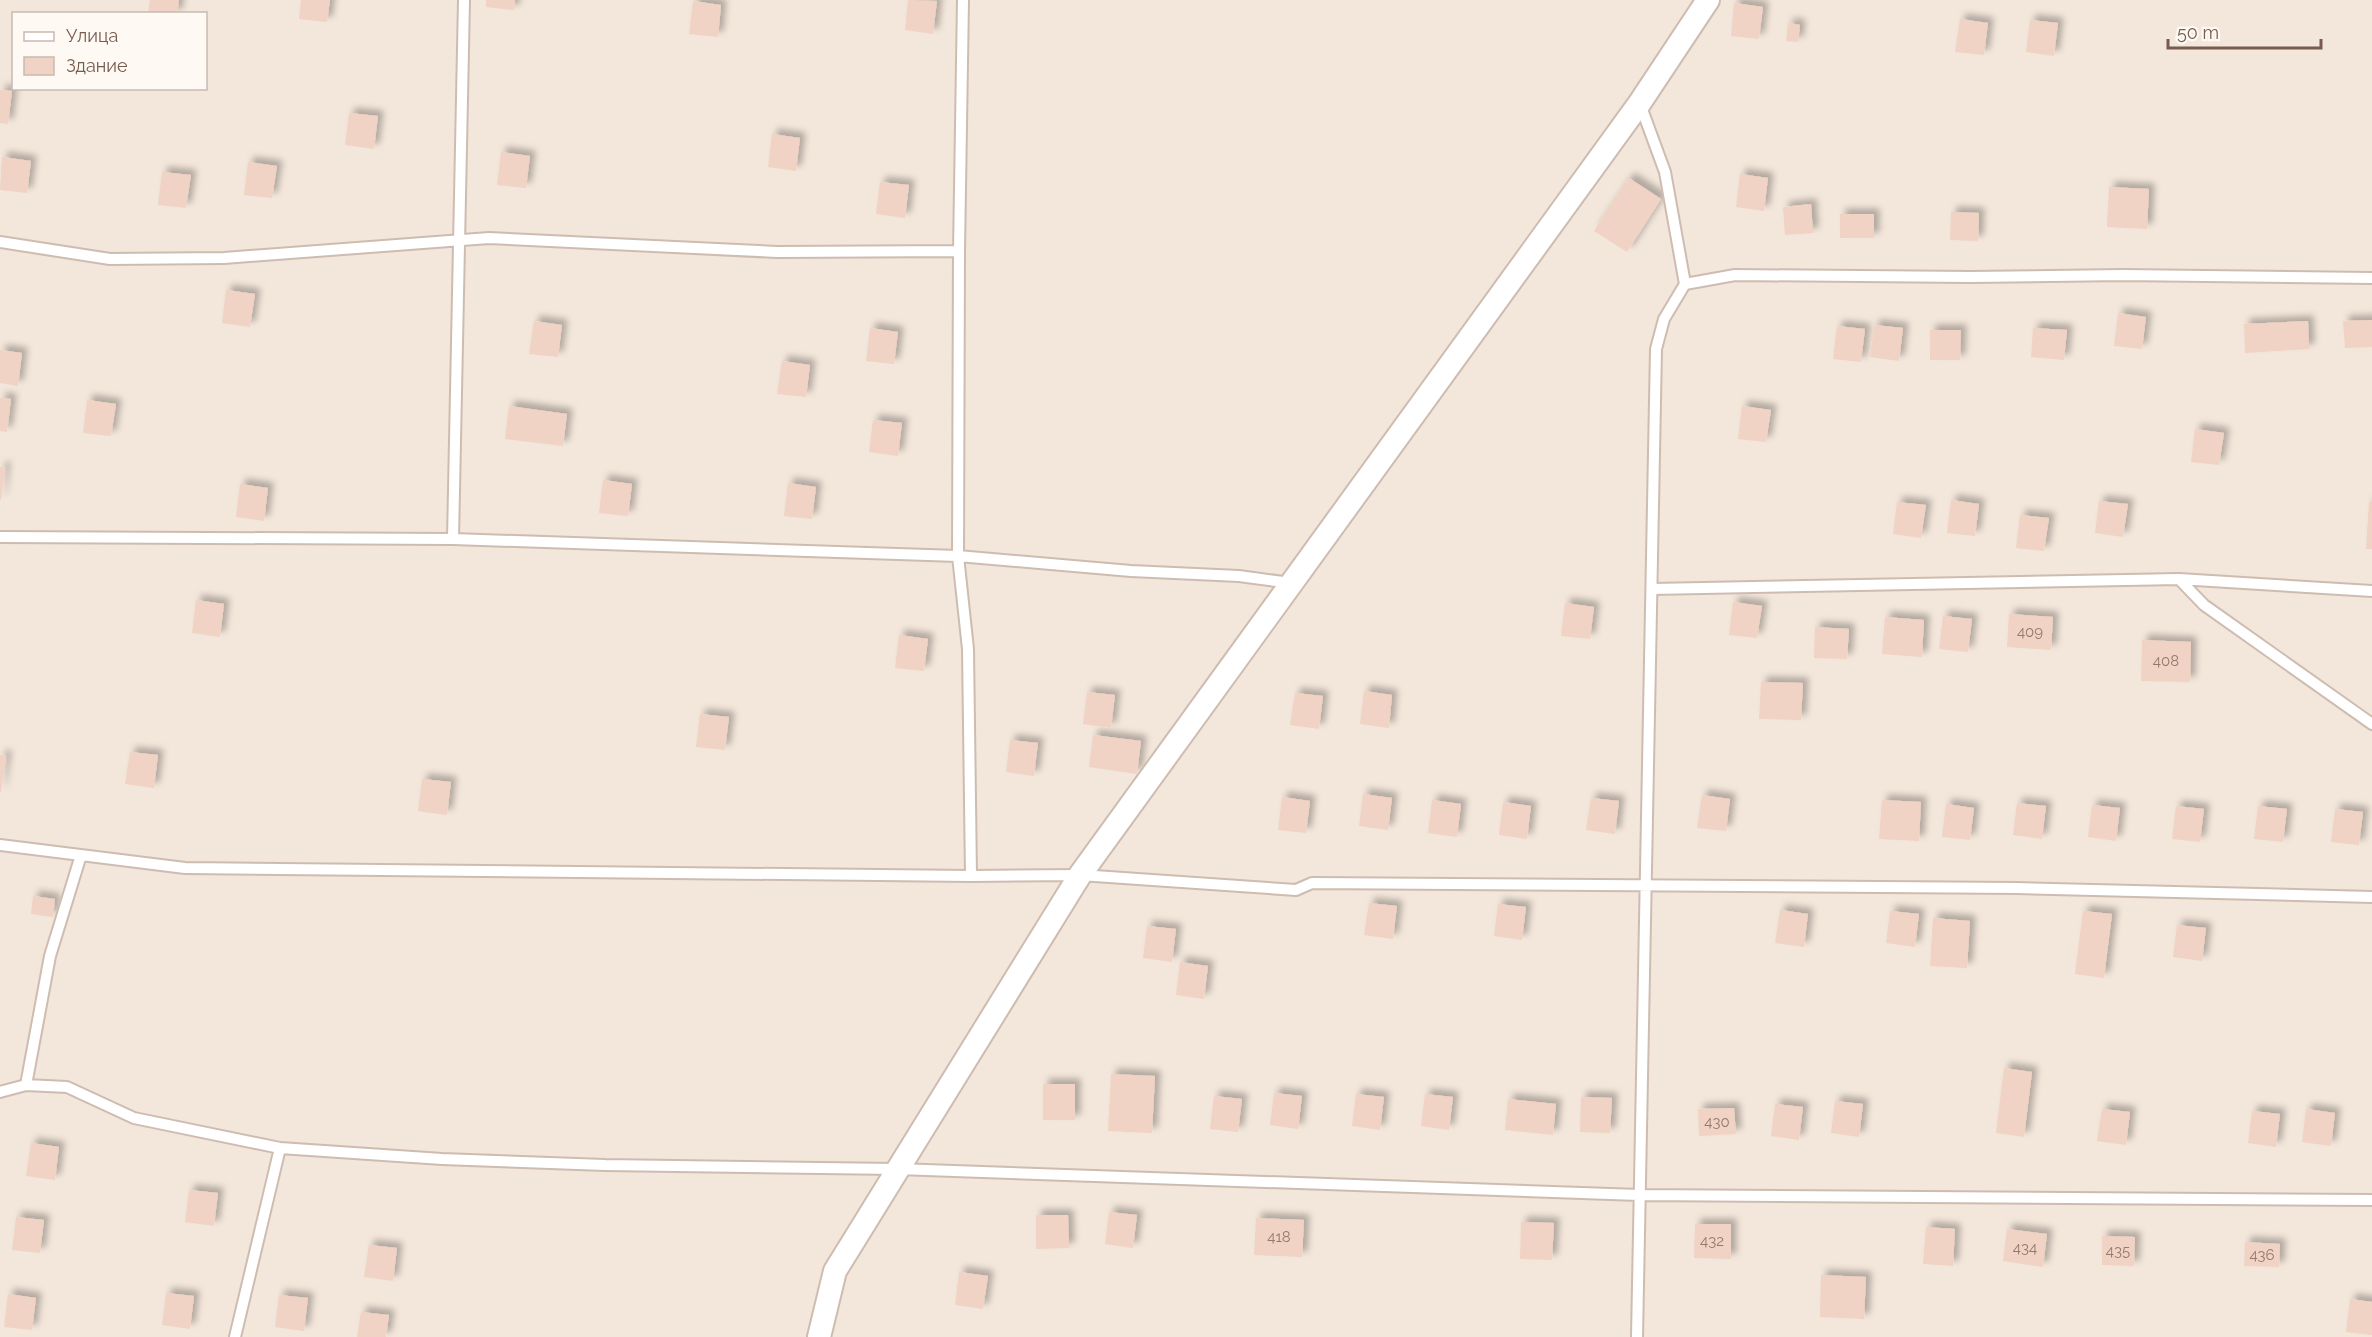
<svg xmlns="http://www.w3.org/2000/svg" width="2372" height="1337" viewBox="0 0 2372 1337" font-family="Raleway,sans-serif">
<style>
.residential{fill:#f3e6da;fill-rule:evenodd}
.building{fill:#f0d3c4;filter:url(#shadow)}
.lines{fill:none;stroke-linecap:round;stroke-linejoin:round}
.lane-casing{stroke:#cebcb1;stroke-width:14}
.street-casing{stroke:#cebcb1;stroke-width:26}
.lane{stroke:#fff;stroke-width:10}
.street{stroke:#fff;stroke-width:22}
.labels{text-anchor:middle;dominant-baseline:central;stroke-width:6;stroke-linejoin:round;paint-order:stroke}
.number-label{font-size:15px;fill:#95796c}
</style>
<defs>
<filter id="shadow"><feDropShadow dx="5.5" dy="-5.5" stdDeviation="3" flood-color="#0004"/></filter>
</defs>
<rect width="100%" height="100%" fill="#fcf5eb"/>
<!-- residential -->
<path class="residential" d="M 0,0 L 2372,0 L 2372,1337 L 0,1337 ZM 14,14 L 206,14 L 206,88 L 14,88 Z"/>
<!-- building -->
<path class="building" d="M 150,0 L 179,0 L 177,14 L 148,14 Z
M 301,0 L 330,0 L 327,22 L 299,19 Z
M 486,0 L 515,0 L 514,10 L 486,7 Z
M 908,0 L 937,1 L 933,34 L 905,30 Z
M 693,1 L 721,5 L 718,37 L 689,34 Z
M 1734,3 L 1763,7 L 1759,39 L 1731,36 Z
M 1960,19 L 1988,23 L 1984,55 L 1955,52 Z
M 2030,20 L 2058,23 L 2054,56 L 2026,52 Z
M 1788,23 L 1800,25 L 1798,42 L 1786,41 Z
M 0,90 L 12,91 L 8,124 L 0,123 Z
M 349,113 L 378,116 L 374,149 L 345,145 Z
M 772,134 L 800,138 L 796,171 L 768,167 Z
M 501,152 L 530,156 L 526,188 L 497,185 Z
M 2,157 L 31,161 L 27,193 L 0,190 Z
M 248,162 L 277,166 L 272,198 L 244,195 Z
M 162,172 L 191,175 L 186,208 L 158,205 Z
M 1740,174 L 1768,178 L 1764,211 L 1736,207 Z
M 1629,178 L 1661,199 L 1627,252 L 1594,231 Z
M 880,182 L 909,185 L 905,218 L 876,214 Z
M 2109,187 L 2149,189 L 2147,229 L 2107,227 Z
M 1811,204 L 1813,233 L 1785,235 L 1783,207 Z
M 1951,212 L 1979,213 L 1978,241 L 1950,240 Z
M 1840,214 L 1874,214 L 1874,238 L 1840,238 Z
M 226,290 L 255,294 L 250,327 L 222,323 Z
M 2118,313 L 2146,317 L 2142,349 L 2114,346 Z
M 2372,320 L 2372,347 L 2345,348 L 2343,321 Z
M 534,321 L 562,325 L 558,357 L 529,354 Z
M 2308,321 L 2309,349 L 2245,353 L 2244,324 Z
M 1874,325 L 1903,328 L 1899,361 L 1870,357 Z
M 1837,326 L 1865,329 L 1861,362 L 1833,359 Z
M 870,328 L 898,332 L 894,364 L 866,361 Z
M 2033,328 L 2067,330 L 2064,360 L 2031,357 Z
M 1930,330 L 1961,330 L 1960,360 L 1930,360 Z
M 0,350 L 22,353 L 18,386 L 0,383 Z
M 782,361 L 810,365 L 806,397 L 777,394 Z
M 0,398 L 11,399 L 7,432 L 0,431 Z
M 87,400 L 116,404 L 111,436 L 83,433 Z
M 509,406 L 567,414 L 563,446 L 505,439 Z
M 1742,406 L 1771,410 L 1766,442 L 1738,439 Z
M 873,420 L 902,423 L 898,456 L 869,452 Z
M 2195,429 L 2224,433 L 2219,465 L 2191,462 Z
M 0,467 L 5,467 L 1,500 L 0,500 Z
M 603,480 L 632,484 L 628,516 L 599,513 Z
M 788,483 L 816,487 L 812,519 L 784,516 Z
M 240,484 L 268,488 L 264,521 L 236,517 Z
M 1951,500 L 1979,504 L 1975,536 L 1947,533 Z
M 2099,501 L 2128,504 L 2123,537 L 2095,533 Z
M 1897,502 L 1926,505 L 1921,538 L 1893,534 Z
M 2369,502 L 2372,502 L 2372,549 L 2366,549 Z
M 2020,515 L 2049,518 L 2044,551 L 2016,548 Z
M 196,600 L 224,604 L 220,637 L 192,633 Z
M 1733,602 L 1762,606 L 1757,638 L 1729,635 Z
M 1565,603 L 1594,607 L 1590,639 L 1561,636 Z
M 2009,614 L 2053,617 L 2051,650 L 2007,647 Z
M 1943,616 L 1972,619 L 1968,652 L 1939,649 Z
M 1885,617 L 1924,620 L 1922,657 L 1882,654 Z
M 1815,627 L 1849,629 L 1847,659 L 1814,658 Z
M 899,635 L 928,639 L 924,671 L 895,668 Z
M 2142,640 L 2191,642 L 2190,682 L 2141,681 Z
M 1761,682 L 1803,683 L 1801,720 L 1759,719 Z
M 1364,691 L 1392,695 L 1389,728 L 1360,724 Z
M 1087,692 L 1115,695 L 1111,728 L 1083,724 Z
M 1295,693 L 1323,696 L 1319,729 L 1290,725 Z
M 700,714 L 729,717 L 725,750 L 696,747 Z
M 1093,735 L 1141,741 L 1137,774 L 1089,767 Z
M 1010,740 L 1038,743 L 1034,776 L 1006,772 Z
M 130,752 L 158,755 L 154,788 L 125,784 Z
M 0,755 L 6,756 L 1,792 L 0,792 Z
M 422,779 L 451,782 L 447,815 L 418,811 Z
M 1363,794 L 1392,798 L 1388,830 L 1359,826 Z
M 1702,795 L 1730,799 L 1726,831 L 1697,828 Z
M 1282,797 L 1310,801 L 1306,833 L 1278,830 Z
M 1591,798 L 1619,801 L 1615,834 L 1586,830 Z
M 1432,800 L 1461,804 L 1457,837 L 1428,833 Z
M 1882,800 L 1921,802 L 1919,841 L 1879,839 Z
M 1503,802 L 1531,806 L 1527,839 L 1499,835 Z
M 2017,803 L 2046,806 L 2042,839 L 2013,835 Z
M 1946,804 L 1974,808 L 1970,840 L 1942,837 Z
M 2092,805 L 2120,808 L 2116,841 L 2088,837 Z
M 2176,806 L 2204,809 L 2200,842 L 2172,839 Z
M 2258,806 L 2287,809 L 2283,842 L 2254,839 Z
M 2335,809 L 2363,812 L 2359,845 L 2331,842 Z
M 33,896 L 55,899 L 53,917 L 31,914 Z
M 1369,903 L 1397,906 L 1393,939 L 1364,935 Z
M 1498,904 L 1526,907 L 1522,940 L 1494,936 Z
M 1780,910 L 1808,914 L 1804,947 L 1775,943 Z
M 1890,911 L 1919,914 L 1915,947 L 1886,943 Z
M 2083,911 L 2112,914 L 2104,978 L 2075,974 Z
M 1933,918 L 1970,921 L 1967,968 L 1930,966 Z
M 2177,925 L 2206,928 L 2202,961 L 2173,957 Z
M 1147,926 L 1176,929 L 1172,962 L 1143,958 Z
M 1180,962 L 1208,966 L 1204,999 L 1176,995 Z
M 2004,1068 L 2032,1072 L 2024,1137 L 1996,1133 Z
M 1111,1074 L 1155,1076 L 1152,1133 L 1108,1131 Z
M 1043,1084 L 1075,1084 L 1075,1120 L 1043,1120 Z
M 1274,1093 L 1302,1096 L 1298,1129 L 1270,1125 Z
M 1356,1094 L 1384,1097 L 1380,1130 L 1352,1126 Z
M 1425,1094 L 1453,1097 L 1449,1130 L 1421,1126 Z
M 1214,1096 L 1242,1099 L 1238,1132 L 1210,1129 Z
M 1581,1097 L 1612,1098 L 1610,1133 L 1580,1132 Z
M 1508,1099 L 1556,1104 L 1553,1135 L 1505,1130 Z
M 1835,1101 L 1863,1104 L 1859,1137 L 1831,1133 Z
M 1775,1104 L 1803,1107 L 1799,1140 L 1771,1136 Z
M 1734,1108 L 1736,1134 L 1699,1136 L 1698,1109 Z
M 2102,1109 L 2130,1112 L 2126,1145 L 2097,1141 Z
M 2306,1109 L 2335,1113 L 2331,1146 L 2302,1142 Z
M 2252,1111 L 2280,1114 L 2276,1147 L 2248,1143 Z
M 31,1143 L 59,1147 L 55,1180 L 26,1176 Z
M 189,1190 L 218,1193 L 214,1226 L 185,1222 Z
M 1109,1212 L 1137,1215 L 1133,1248 L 1105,1244 Z
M 1036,1215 L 1068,1215 L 1069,1248 L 1036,1249 Z
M 16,1217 L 44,1220 L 40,1253 L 12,1250 Z
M 1256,1218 L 1304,1220 L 1302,1257 L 1254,1255 Z
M 1521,1222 L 1554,1223 L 1552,1260 L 1520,1259 Z
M 1695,1224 L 1731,1224 L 1731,1259 L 1694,1258 Z
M 1926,1227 L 1955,1229 L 1953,1266 L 1923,1264 Z
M 2007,1229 L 2047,1234 L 2043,1267 L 2003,1261 Z
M 2102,1236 L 2135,1237 L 2134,1266 L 2102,1265 Z
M 2245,1242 L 2280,1244 L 2279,1267 L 2244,1266 Z
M 369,1245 L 397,1248 L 393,1281 L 364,1277 Z
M 959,1272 L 988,1276 L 983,1309 L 955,1305 Z
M 1821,1275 L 1866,1277 L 1864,1319 L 1820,1317 Z
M 166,1293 L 194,1296 L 190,1329 L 162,1325 Z
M 8,1294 L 36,1298 L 32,1330 L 4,1327 Z
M 279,1295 L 308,1298 L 304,1331 L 275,1327 Z
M 2350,1299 L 2372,1302 L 2372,1335 L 2346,1332 Z
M 361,1312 L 389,1315 L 386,1337 L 357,1337 Z"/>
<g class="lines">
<defs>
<path id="lane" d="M 963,0 L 959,251 L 958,556 L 968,649 L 971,876
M 0,242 L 110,259 L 224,258 L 489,238 L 777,252 L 959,251
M 1685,284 L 1735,275 L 1970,277 L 2123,275 L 2372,278
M 0,537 L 453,539 L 958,556 L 1131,571 L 1239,576 L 1291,583
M 453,539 L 464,0
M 2179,579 L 2204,605 L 2372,724
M 1652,589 L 2179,579 L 2372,591
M 0,845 L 185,868 L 971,876 L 1080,875 L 1296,890 L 1312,883 L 2017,888 L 2372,897
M 26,1085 L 67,1087 L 134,1118 L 280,1148 L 442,1159 L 605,1165 L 897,1169 L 1639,1195 L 2372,1200
M 0,1092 L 26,1085 L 50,956 L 81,855
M 235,1337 L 280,1148
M 1637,1337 L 1656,349 L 1664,319 L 1685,284 L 1665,172 L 1640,104"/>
<path id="street" d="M 819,1337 L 835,1271 L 1080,875 L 1639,104 L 1708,0"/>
</defs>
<!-- lane casing -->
<use href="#lane" class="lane-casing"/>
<!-- street casing -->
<use href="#street" class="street-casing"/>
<!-- lane -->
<use href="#lane" class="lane"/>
<!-- street -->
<use href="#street" class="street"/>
</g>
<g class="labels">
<!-- number labels -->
<g class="number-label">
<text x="2030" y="632">409</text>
<text x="2166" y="661">408</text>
<text x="1717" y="1122">430</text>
<text x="1279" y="1237">418</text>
<text x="1712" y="1241">432</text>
<text x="2025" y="1248">434</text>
<text x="2118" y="1251">435</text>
<text x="2262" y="1255">436</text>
</g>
</g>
<!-- legend -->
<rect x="12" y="12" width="195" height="78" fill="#fef9f2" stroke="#c8bab1" stroke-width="1.5"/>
<rect x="24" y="32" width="30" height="9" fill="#ffffff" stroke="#c8bab1" stroke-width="1.5"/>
<text x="66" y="42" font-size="18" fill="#775b4f">Улица</text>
<rect x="24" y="57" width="30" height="18" fill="#f0d3c4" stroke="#c8bab1" stroke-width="1.5"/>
<text x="66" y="72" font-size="18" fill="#775b4f">Здание</text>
<!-- scale -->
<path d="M2168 39v9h153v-9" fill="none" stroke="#775b4f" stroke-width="3"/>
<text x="2177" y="39" font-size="18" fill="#775b4f" stroke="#fef9f2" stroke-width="4.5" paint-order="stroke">50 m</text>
</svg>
